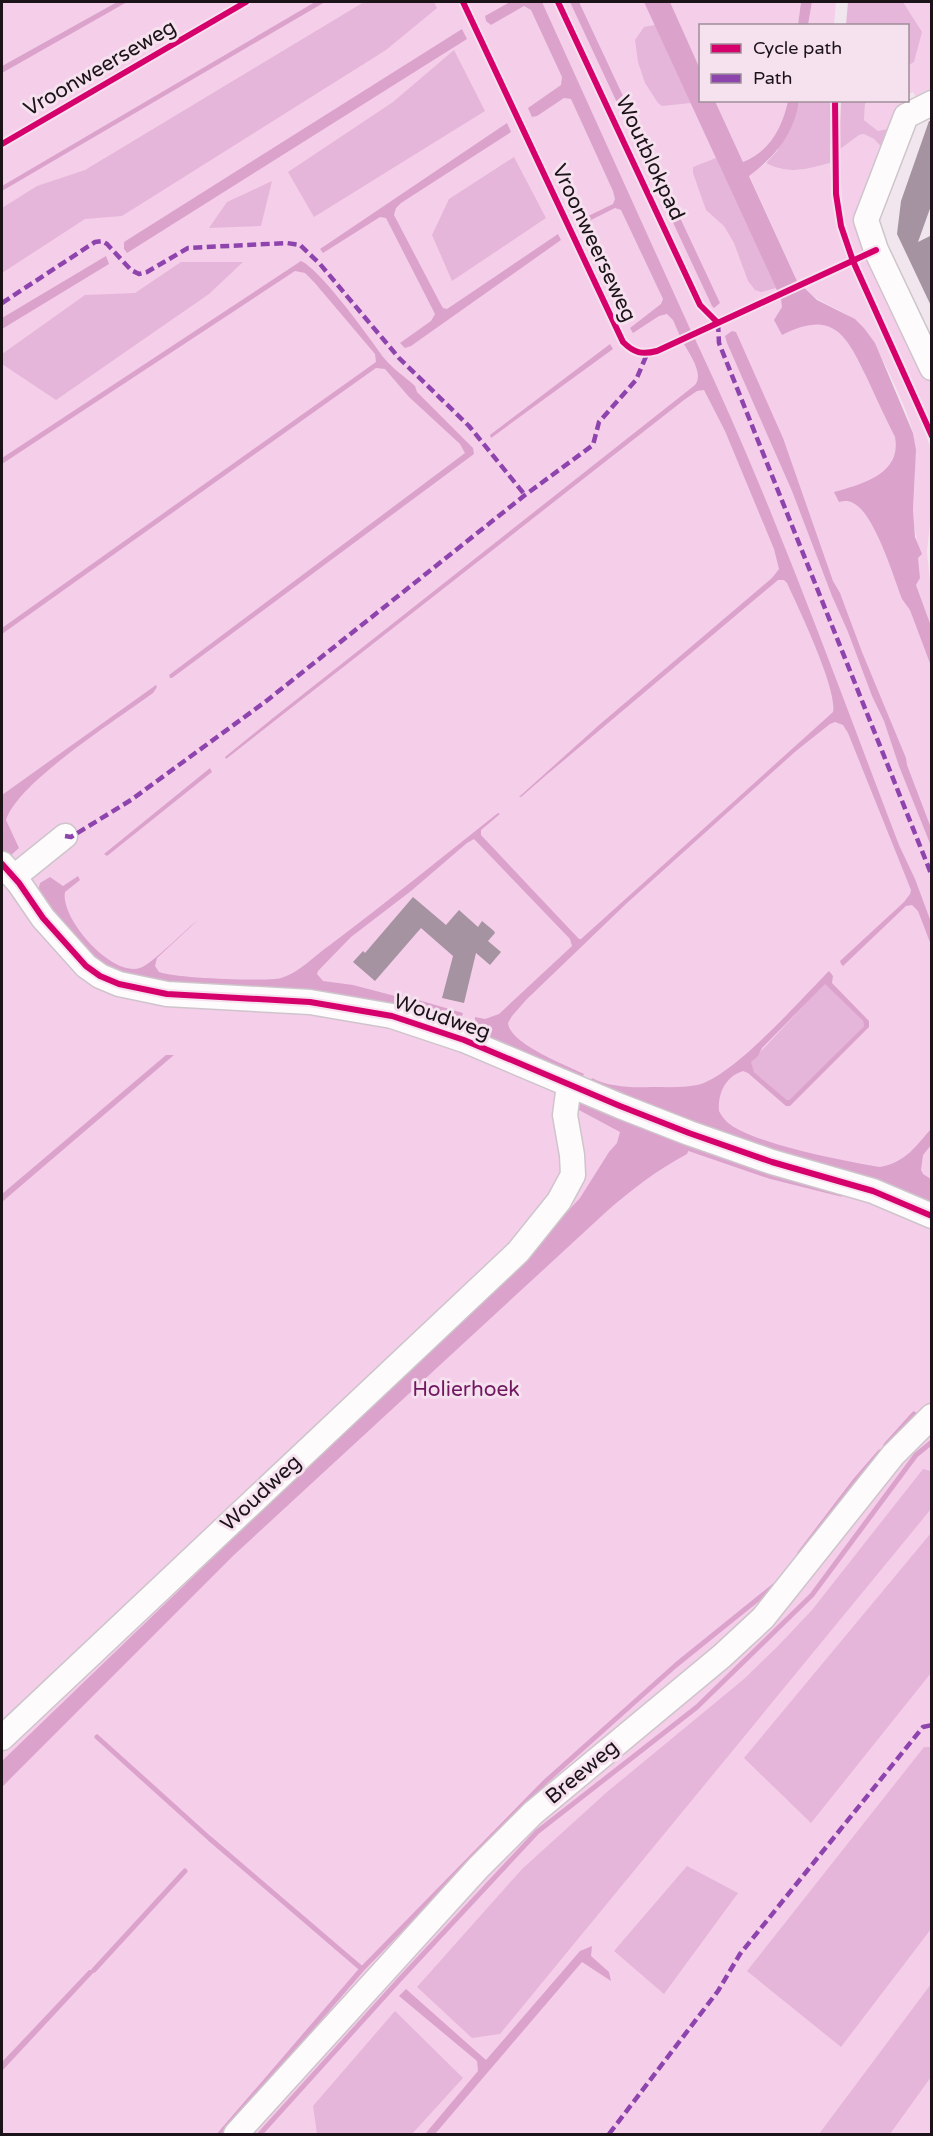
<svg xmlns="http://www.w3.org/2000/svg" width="933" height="2136" viewBox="0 0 933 2136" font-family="'Varela Round',sans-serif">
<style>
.green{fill:#f5ceea}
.forest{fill:#e5b6d9}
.water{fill:#dba3cc;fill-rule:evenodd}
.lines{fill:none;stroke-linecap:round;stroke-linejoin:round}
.stream{stroke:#dba3cc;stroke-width:5}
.building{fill:#a593a1}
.minor-casing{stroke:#cec5cb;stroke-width:27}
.minor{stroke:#fdfbfc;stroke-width:24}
.quiet{stroke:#8e44ad;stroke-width:4.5;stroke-dasharray:9 4.5;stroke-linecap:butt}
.cycleway-casing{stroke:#f6e1ef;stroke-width:10}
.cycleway{stroke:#d6006c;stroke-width:6}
.labels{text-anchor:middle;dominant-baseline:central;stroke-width:6;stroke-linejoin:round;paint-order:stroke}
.street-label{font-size:21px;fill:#1b1318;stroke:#f6e1ef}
.park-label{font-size:21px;fill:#701760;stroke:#f6e1ef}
</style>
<rect width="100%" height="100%" fill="#f1e6ee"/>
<!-- green -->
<path class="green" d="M 2,2 L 117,2 L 2,66 Z
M 123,2 L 654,2 L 793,297 L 861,334 L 905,440 L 909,581 L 931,644 L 931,2134 L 2,2134 L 2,70 Z
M 670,2 L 801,2 L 798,25 L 700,26 L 700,69 Z
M 812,2 L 836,2 L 834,25 L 808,26 Z
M 903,2 L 931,2 L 931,93 L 918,101 L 913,92 L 908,94 L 908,66 L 914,62 Z
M 715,101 L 788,101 C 782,129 770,150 743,162 Z
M 867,101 L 907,101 L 910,105 L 891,128 L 878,131 L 864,120 L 865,104 Z
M 865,134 L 874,139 L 885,151 L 869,249 L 856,256 L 843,216 L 839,150 L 859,135 Z
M 766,163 C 787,175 808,169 830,163 C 832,197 836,227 847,258 L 797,281 L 749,175 Z
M 872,256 L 931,382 L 931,422 L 859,262 Z
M 851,267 L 911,398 L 932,451 L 932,506 L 927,551 L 931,593 L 931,626 L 916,585 C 923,574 916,571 918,559 C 919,545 914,530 913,515 C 913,508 914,503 914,496 C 915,480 916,448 913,432 C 909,412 875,339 861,325 C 844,309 821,305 804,289 Z"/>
<!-- forest -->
<path class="forest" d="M 364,2 L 434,2 L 437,8 L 386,50 L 122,216 L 85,219 L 2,273 L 2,208 L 37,186 L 85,170 Z
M 848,2 L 903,2 L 922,32 L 914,62 L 908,66 L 908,26 L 846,25 Z
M 655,25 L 691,103 L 662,106 L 658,103 L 645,83 L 638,62 L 635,40 L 644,27 Z
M 454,50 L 485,111 L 314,217 L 288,172 L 393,102 Z
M 799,101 L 831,101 L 830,163 C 807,169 788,175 766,163 L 777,151 L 798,106 Z
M 841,101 L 867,101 L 865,104 L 864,120 L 878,131 L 891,128 L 885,151 L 874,139 L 864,134 L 859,135 L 839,150 Z
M 514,157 L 546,218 L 452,281 L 432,235 L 449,199 Z
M 716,158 L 776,288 L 761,292 L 755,290 L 748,281 L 734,243 L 724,226 L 706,210 L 693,173 L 693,167 Z
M 272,181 L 261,226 L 209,228 L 227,202 Z
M 181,262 L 243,262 L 209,294 L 56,400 L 2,364 L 2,354 L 85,295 L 135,293 Z
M 825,983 L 863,1021 L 864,1026 L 789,1100 L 787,1100 L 754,1072 L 751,1068 L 751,1062 Z
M 923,1469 L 931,1471 L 931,1509 L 500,2034 L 472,2038 L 417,1987 L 522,1869 L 607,1792 L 744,1679 L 779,1645 L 812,1610 Z
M 931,1533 L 931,1673 L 811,1823 L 744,1758 Z
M 924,1747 L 931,1747 L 931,1929 L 841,2047 L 747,1971 Z
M 687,1866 L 738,1893 L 664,1994 L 614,1951 Z
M 931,1984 L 931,2077 L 890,2134 L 819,2134 Z
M 395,2011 L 463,2078 L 412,2134 L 317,2134 L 313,2106 Z"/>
<!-- water -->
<path class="water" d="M 117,2 L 127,2 L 2,73 L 2,66 Z
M 315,2 L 325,2 L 2,191 L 2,186 Z
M 510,2 L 542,2 L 691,331 L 680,336 L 673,320 L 667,314 L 659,316 L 633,333 L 630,328 L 661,304 L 663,299 L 621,210 L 615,208 L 583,224 L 580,220 L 613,204 L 615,199 L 613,191 L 571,99 L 564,98 L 537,116 L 532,117 L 528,108 L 561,85 L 562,77 L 531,10 L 524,6 L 491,25 L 486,21 L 485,16 Z
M 570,2 L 579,2 L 720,303 L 714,308 L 712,306 Z
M 644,2 L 670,2 L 700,69 L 700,100 L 715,101 L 743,162 C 770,151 782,128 788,101 L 799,101 C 794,134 775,157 749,176 L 797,281 L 817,300 L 855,319 L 864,328 L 875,343 L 913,433 L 916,450 L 913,511 L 915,537 L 922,554 L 918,558 L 920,578 L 916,585 L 931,626 L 931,666 L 910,610 L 902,599 C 894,578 874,512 853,503 C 848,500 844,501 839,502 L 834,492 C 862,484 902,474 895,437 C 885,417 876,398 867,378 C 846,334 833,309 782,335 L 774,320 L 782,307 L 781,299 Z
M 801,2 L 812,2 L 808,25 L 798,25 Z
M 462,29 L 467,39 L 127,253 L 124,249 L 124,242 Z
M 507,123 L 511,132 L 401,203 L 396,208 L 394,215 L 439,301 L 443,308 L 447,309 L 558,234 L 561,240 L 411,346 L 405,348 L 400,343 L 431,321 L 435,314 L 386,218 L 380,217 L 323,253 L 320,249 Z
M 106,256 L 109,264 L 2,329 L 2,318 Z
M 301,261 C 321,270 369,337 384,358 C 392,368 405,377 415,386 L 417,392 L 473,448 L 474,454 L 172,678 L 170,678 L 169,675 L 465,453 L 460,444 L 409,397 L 385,369 L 376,368 L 2,634 L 2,628 L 376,362 L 375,354 L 314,282 L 305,273 L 295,271 L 2,464 L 2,458 Z
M 732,331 L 736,332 L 783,438 L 833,581 L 840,593 L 862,652 L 906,758 L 907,765 L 931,828 L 931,846 L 899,766 L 884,721 L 872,696 L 848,632 L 832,596 L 792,491 L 727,343 L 725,336 Z
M 695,339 C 773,504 834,675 899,845 L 915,879 L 931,922 L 931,945 L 918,911 L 912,905 L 906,906 L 843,966 L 841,964 L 840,961 L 904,902 L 910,894 L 911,890 L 848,733 L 843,725 L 835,722 L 830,724 L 796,751 L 627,903 L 526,1000 L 512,1016 L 508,1023 C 510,1044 566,1065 584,1074 L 582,1078 L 475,1034 L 475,1017 L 485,1019 L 499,1014 L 572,946 L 570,939 L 474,839 L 467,843 L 411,891 L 351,937 L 318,971 L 317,974 L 323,981 L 353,985 L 395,996 L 401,995 L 463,1013 L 457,1029 L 225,990 L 124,976 L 90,958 L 37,895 L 40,883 L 50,877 L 63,886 L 78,876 L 80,880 L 65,892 C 60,918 111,977 140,968 C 152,964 185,930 198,920 L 157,958 L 155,966 L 159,972 C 173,978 266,982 281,978 C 299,973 315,955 330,945 C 387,902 442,857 498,813 L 500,814 L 481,830 L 481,835 L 579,939 L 581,939 L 833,712 C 838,690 798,607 787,583 L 784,580 L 778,580 L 544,777 L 521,797 L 519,797 L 599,725 L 772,578 L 779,569 L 774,549 L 725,431 L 704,390 L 697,391 L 684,400 L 226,759 L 225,757 L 273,718 L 695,385 C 704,374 690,355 684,344 Z
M 610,344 L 613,349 L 491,438 L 490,435 Z
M 156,685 L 157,687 L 153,693 C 118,719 18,782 6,820 L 19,848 L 9,857 L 2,854 L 2,795 Z
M 210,768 L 212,772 L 107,856 L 104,854 Z
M 829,971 L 833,976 L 832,983 L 869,1021 L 869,1027 L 790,1106 L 786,1106 L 748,1073 L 743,1071 C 725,1077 718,1093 719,1111 C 721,1115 724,1119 727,1122 C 750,1143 847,1162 880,1167 C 906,1162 915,1147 931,1129 L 931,1145 L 923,1155 L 921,1170 L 923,1174 L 931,1179 L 931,1208 L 792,1163 L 590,1082 L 592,1078 C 608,1087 634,1088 651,1087 C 666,1087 683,1088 697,1085 C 733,1077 801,999 829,971 ZM 825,984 L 863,1021 L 864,1026 L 789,1100 L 787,1100 L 754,1072 L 751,1062 L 758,1056 L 762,1048 Z
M 166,1055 L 174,1055 L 2,1202 L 2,1194 Z
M 580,1101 L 691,1145 L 687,1154 C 657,1170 631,1190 606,1212 L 234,1555 L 2,1787 L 2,1761 L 530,1252 L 580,1198 L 609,1152 L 617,1143 L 620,1132 L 577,1109 L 575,1102 Z
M 592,1946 L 591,1956 L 609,1972 L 611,1981 L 582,1962 L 435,2134 L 425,2134 L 478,2071 L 477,2061 L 399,1996 L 406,1989 L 486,2060 L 580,1951 Z
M 89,1970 L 96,1970 L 2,2071 L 2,2062 Z"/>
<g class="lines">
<!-- stream -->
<path class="stream" d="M 690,1149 L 769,1176 L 841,1194
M 886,1445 L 914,1414
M 800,1553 L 854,1482 L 880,1452
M 97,1737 L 209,1838 L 362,1969
M 94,1970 L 185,1871
M 220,2134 L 362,1969 L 545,1782 L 676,1665 L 774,1586
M 260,2134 L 401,1978 L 537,1832 L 697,1707 L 812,1595 L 916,1455 L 932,1442"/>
</g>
<!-- building -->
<path class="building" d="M 929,121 L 932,121 L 932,203 L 918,242 L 932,235 L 932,308 L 897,234 L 901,201 Z
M 413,897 L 446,925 L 459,910 L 478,927 L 482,921 L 494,931 L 495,933 L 488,941 L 501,952 L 490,965 L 476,953 L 464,1003 L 442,998 L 453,956 L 421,928 L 375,981 L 353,962 L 363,951 L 365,953 Z"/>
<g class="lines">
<defs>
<path id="minor" d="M 932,103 L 906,116 L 866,220 L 876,250 L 932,368
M 2,864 L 19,883 L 43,918 L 86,966 L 100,976 L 119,984 L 167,994 L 310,1002 L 392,1016 L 464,1040 L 620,1106 L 689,1133 L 772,1162 L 873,1191 L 932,1216
M 14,877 L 65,836
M 2,1738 L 518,1252 L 559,1201 L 573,1175 L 572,1155 L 565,1115 L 569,1085
M 236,2134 L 478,1868 L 533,1813 L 722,1656 L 763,1618 L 893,1455 L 932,1416"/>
</defs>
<!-- minor casing -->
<use href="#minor" class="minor-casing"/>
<!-- minor -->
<use href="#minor" class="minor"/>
<!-- quiet -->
<path class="quiet" d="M 2,303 L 95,242 L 102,241 L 107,244 L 131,270 L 139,274 L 147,272 L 188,248 L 287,243 L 300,245 L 320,264 L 399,358 L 469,426 L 525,495
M 718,323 L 719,343 L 932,876
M 65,836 L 71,837 L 131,800 L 265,702 L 525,495 L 593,445 L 599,422 L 636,380 L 647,354
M 609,2134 L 718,1991 L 740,1954 L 923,1727 L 932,1725"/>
<defs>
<path id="cycleway" d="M 463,2 L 623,342 C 634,353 642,355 657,351 L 876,250
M 558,2 L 700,305 L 718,323
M 835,100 L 836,194 L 841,226 L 853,261 L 932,436
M 2,144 L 246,2
M 2,864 L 19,883 L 43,918 L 86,966 L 100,976 L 119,984 L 167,994 L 310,1002 L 392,1016 L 464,1040 L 620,1106 L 689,1133 L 772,1162 L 873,1191 L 932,1216"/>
</defs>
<!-- cycleway casing -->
<use href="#cycleway" class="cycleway-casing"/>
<!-- cycleway -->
<use href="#cycleway" class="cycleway"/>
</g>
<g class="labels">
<!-- street labels -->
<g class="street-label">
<text transform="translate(100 68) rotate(-30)">Vroonweerseweg</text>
<text transform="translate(650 158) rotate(65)">Woutblokpad</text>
<text transform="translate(594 243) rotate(65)">Vroonweerseweg</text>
<text transform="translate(442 1017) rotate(19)">Woudweg</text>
<text transform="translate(261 1493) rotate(-43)">Woudweg</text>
<text transform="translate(582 1772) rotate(-40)">Breeweg</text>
</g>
<!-- park labels -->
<g class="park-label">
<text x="466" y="1389">Holierhoek</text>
</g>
</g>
<!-- border -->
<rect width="933" height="2136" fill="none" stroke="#1b1318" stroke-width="6"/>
<!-- legend -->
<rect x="699" y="24" width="210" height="78" fill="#f6e1ef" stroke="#9e8f99" stroke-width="1.5"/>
<rect x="711" y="44" width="30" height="9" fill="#d6006c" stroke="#9e8f99" stroke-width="1.5"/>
<text x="753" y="54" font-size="18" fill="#1b1318">Cycle path</text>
<rect x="711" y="74" width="30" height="9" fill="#8e44ad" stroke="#9e8f99" stroke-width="1.5"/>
<text x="753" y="84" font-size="18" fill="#1b1318">Path</text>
</svg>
